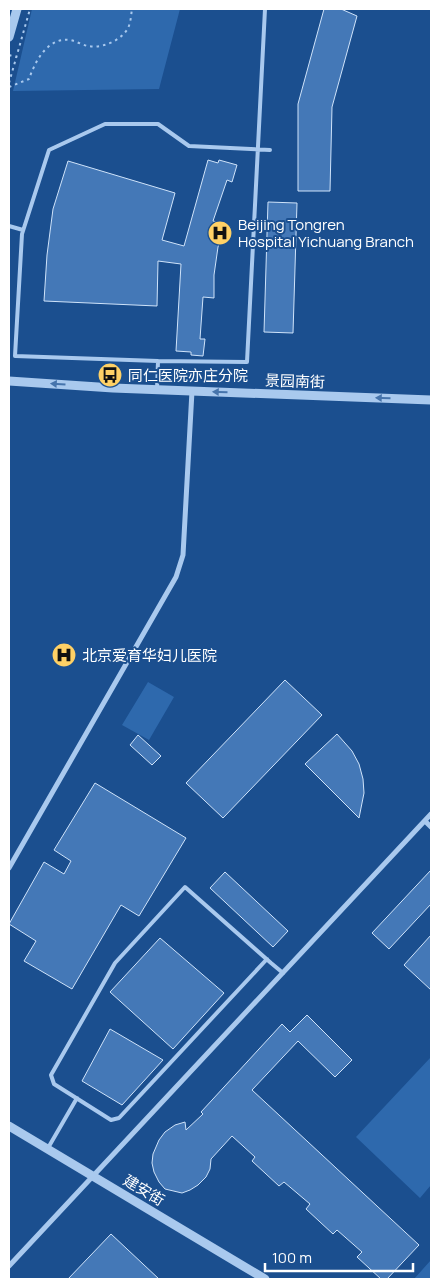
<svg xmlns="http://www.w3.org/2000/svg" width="440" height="1288" viewBox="0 0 440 1288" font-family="Manrope,'Noto Sans SC',sans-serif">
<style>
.green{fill:#2e69ad}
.building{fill:#4478b7;stroke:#cfe3fa}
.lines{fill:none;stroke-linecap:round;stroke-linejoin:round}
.path{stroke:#a9c9ee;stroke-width:2;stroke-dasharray:2.5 4;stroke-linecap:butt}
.service{stroke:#a9c9ee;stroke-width:4}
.minor{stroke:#a9c9ee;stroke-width:5}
.tertiary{stroke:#a9c9ee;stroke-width:9}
.oneway{fill:#4674ac}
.labels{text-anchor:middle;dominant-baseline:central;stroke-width:4;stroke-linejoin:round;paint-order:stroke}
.poi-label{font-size:15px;fill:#fff;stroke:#1b4f8f;text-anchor:start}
.street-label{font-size:15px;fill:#fff;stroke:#1b4f8f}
</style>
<rect width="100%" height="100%" fill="#1b4f8f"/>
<!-- green -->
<path class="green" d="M 32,9 L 180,9 L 159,89 L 13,91 Z
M 148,682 L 174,697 L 149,740 L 122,725 Z
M 431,1057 L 431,1185 L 420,1198 L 356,1137 Z
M 431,1260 L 431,1279 L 414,1279 Z"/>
<!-- building -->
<path class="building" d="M 324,9 L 341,9 L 357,16 L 332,107 L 330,191 L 298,191 L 298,104 Z
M 208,160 L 218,163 L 219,160 L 237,165 L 232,182 L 227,180 L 213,221 L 225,224 L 218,247 L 214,275 L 214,298 L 203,297 L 200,339 L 205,339 L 203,356 L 191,355 L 191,352 L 176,351 L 181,264 L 158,261 L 157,306 L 44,301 L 47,255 L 53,209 L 68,161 L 175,193 L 162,240 L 184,246 Z
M 268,202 L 297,203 L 293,333 L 264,332 Z
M 285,680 L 322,715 L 223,818 L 186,783 Z
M 337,734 L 352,751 L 359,764 L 363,779 L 364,793 L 359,818 L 305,764 Z
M 138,735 L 161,756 L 152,765 L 130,745 Z
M 95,783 L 186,838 L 139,916 L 121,905 L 72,989 L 24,961 L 36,941 L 9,924 L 44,862 L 64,874 L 71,861 L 54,850 Z
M 431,870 L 431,904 L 389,949 L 372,933 Z
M 225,872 L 288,931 L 273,947 L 210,888 Z
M 431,935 L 431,990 L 404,965 Z
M 160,938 L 224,993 L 173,1049 L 110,992 Z
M 307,1015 L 352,1060 L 335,1077 L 298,1041 L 252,1090 L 419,1245 L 387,1279 L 381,1279 L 357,1257 L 362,1252 L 337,1230 L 333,1234 L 306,1209 L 310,1204 L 284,1182 L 279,1186 L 252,1161 L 255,1157 L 232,1136 L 211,1159 L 210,1169 L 206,1177 L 198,1185 L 190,1190 L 182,1193 L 165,1189 L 159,1182 L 154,1172 L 152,1163 L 153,1154 L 159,1140 L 165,1132 L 175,1125 L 185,1122 L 186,1130 L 203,1114 L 201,1112 L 282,1024 L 290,1032 Z
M 110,1029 L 163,1060 L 122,1105 L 82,1081 Z
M 111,1234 L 159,1279 L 68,1279 Z"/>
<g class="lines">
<!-- path -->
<path class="path" d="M 9,55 L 16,57
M 9,83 L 30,9
M 9,87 L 29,79 C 35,62 47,37 70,40 C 76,41 82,45 88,46 C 102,49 122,40 128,28 C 131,22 131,15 132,9"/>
<!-- service -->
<path class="service" d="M 9,226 L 23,230
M 158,361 L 15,356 L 22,234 L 49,150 L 105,124 L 158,124 L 189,146 L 270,150
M 157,389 L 158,361 L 247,362 L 265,9
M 267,959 L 119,1118 L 111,1120 L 54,1084 L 51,1075 L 115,963 L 185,887 L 271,963 L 283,973
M 48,1148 L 77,1098"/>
<!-- minor -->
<path class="minor" d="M 425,821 L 431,827
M 9,868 L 176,577 L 183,555 L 192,391
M 9,1266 L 431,814"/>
<!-- tertiary -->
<path class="tertiary" d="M 9,37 L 17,9
M 9,381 L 113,388 L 431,400
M 9,1126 L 265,1279"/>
</g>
<!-- one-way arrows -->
<defs><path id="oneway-solid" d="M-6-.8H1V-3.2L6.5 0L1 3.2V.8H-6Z" transform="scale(1.25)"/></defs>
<g class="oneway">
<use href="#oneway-solid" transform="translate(58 384) rotate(-176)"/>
<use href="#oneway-solid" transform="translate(220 392) rotate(-178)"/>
<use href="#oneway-solid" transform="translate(383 398) rotate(-178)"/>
</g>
<!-- icons -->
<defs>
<symbol id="hospital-disc" viewBox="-11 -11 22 22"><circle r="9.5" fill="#ffd166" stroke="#1b4f8f"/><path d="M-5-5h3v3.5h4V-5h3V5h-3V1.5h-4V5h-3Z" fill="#111"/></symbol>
<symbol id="bus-disc" viewBox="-11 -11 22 22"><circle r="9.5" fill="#ffd166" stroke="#1b4f8f"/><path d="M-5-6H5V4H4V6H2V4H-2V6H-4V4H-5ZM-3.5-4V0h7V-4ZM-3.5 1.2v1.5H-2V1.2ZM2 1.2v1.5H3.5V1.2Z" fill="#111"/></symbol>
</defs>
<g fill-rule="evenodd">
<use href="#hospital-disc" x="206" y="219" width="28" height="28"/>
<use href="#bus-disc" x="96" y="361" width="28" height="28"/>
<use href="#hospital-disc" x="50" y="641" width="28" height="28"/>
</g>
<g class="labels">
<!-- poi labels -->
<g class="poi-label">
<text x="238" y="224">Beijing Tongren<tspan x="238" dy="17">Hospital Yichuang Branch</tspan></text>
<text x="128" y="375">同仁医院亦庄分院</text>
<text x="82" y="655">北京爱育华妇儿医院</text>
</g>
<!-- street labels -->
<g class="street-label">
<text transform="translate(295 381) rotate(2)">景园南街</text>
<text transform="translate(144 1190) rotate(31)">建安街</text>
</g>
</g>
<!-- border -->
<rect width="440" height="1288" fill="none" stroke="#ffffff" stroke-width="20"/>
<!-- scale -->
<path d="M265 1263v8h148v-8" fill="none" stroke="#ffffff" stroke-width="2.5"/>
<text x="272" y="1263" font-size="15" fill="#ffffff" stroke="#1b4f8f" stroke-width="4" paint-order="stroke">100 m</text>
</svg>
